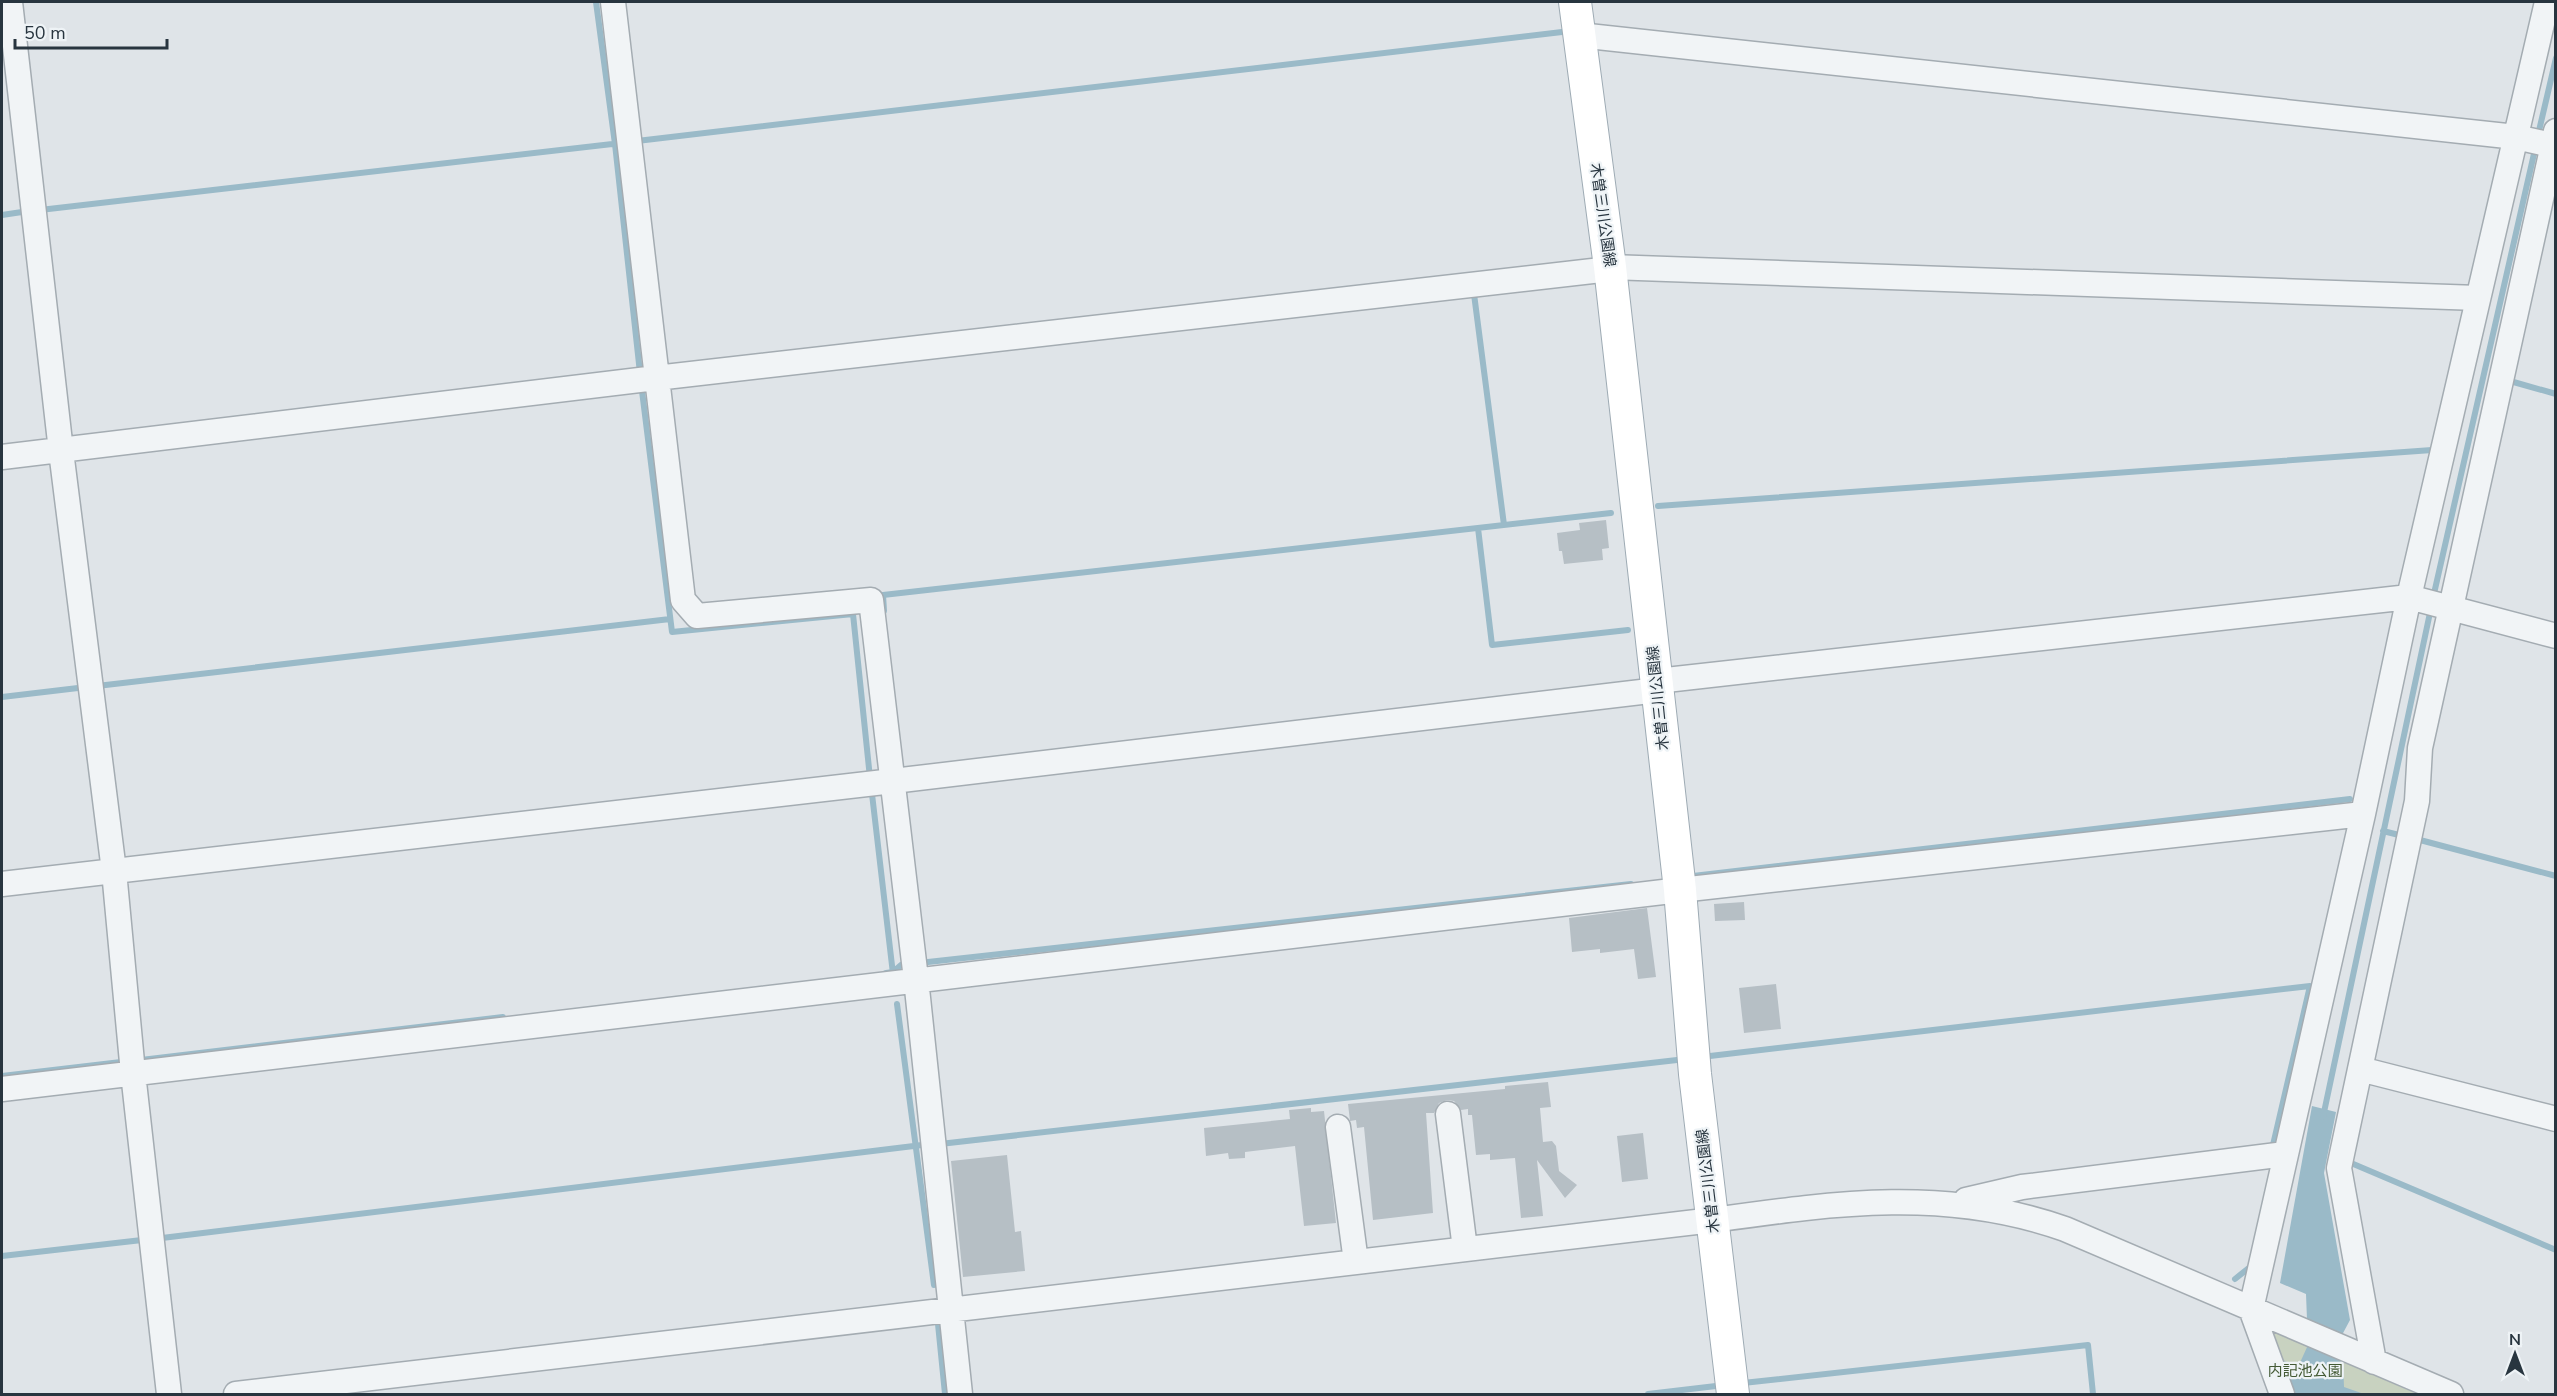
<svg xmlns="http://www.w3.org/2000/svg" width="2557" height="1396" viewBox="0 0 2557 1396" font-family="'Nunito Sans','Noto Sans JP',sans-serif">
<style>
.green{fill:#c8d2c0}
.water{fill:#9abac8}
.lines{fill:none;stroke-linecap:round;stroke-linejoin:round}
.stream{stroke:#9abac8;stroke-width:6}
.building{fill:#b6bfc5}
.minor-casing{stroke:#a4acb2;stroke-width:27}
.major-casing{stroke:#9eabb4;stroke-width:34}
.minor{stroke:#f1f4f6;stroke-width:24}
.major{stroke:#fff;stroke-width:32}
.labels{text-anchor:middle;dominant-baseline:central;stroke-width:4.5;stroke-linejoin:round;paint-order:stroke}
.street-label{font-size:15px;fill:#28353f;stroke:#eef3f6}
.park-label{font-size:15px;fill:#445a35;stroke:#eef3f6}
</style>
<rect width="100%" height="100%" fill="#dfe4e8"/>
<!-- green -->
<path class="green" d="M 2275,1331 L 2417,1394 L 2288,1394 L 2268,1335 Z"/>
<!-- water -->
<path class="water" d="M 2312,1106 L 2336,1112 L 2324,1173 L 2350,1320 L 2342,1335 L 2344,1387 L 2364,1394 L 2294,1394 L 2276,1357 L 2298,1367 L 2308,1345 L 2306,1294 L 2280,1283 Z"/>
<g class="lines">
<!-- stream -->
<path class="stream" d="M 596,2 L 615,144 L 640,373
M 2538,135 L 2556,58
M 637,141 L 1562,32
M 40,210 L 621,143
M 2,215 L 22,212
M 1474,294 L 1504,525
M 2510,381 L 2556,394
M 642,391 L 672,632 L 853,614 L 870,778
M 1658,506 L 2432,450
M 1478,528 L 1492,645 L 1628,630
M 2433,598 L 2536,145
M 879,612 L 884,611 L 883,595 L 1611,513
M 97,686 L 670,619
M 2,697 L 78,688
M 872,794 L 893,974
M 2383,831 L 2399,835
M 2420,840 L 2556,876
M 1693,876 L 2350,799
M 919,963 L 1631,884
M 886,973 L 893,972 L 901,965
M 897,1004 L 934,1285
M 1710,1056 L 2310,986 L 2273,1145
M 141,1060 L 503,1017
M 2,1076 L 121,1062
M 2323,1117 L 2431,608
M 940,1144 L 1677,1060
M 2351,1163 L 2556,1250
M 162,1238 L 922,1145
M 2,1256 L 142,1240
M 2235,1279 L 2250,1267
M 938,1324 L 945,1394
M 1743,1383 L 2088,1345 L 2093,1394
M 1648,1394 L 1716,1386"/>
</g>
<!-- building -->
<path class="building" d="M 1606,520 L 1609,548 L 1602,549 L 1603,560 L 1564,564 L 1562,551 L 1559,551 L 1557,533 L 1580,530 L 1579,523 Z
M 1744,902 L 1745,920 L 1715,921 L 1714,904 Z
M 1647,908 L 1656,977 L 1638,979 L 1634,949 L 1600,953 L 1600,949 L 1572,952 L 1569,918 Z
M 1776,984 L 1781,1029 L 1744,1033 L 1739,988 Z
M 1548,1082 L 1551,1107 L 1540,1108 L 1543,1142 L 1552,1141 L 1556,1146 L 1559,1171 L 1577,1185 L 1565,1198 L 1537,1160 L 1543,1216 L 1521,1218 L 1515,1158 L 1490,1160 L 1490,1154 L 1476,1155 L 1472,1115 L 1468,1115 L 1468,1109 L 1461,1110 L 1454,1101 L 1447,1100 L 1439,1103 L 1434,1113 L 1426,1113 L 1433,1213 L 1373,1220 L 1364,1127 L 1357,1128 L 1356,1120 L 1350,1121 L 1348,1104 L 1505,1089 L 1505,1086 Z
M 1311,1108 L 1311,1112 L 1324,1111 L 1336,1223 L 1304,1226 L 1295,1146 L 1245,1152 L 1245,1158 L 1229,1159 L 1228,1153 L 1206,1156 L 1204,1128 L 1290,1119 L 1289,1110 Z
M 1643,1133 L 1648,1179 L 1622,1182 L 1617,1136 Z
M 1007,1155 L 1015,1232 L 1021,1231 L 1025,1271 L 963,1277 L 951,1161 Z"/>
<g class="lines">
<defs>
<path id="minor" d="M 10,2 L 61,451 L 114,871 L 133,1073 L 169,1394
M 613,2 L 683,600 L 697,616 L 871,600 L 916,979 L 960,1394
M 1579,35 L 2516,137 L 2556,146
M 1610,267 L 2478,298
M 2,457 L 656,378 L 1610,269
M 1657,681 L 2409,597 L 2556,636
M 2,884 L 893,781 L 1658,690
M 2360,1069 L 2556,1119
M 2,1089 L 1680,890 L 2363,814
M 1448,1114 L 1465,1249
M 1338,1127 L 1356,1262
M 1966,1200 L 2022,1187 L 2285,1154
M 2374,1362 L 2339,1168 L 2417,801 L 2420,748 L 2556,131
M 236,1394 L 1713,1220 C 1835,1203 1946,1187 2065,1229 L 2451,1394
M 2282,1394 L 2251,1309 L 2363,814 L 2409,597 L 2547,2"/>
<path id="major" d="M 1575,2 L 1610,267 L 1680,890 L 1695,1074 L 1733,1394"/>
</defs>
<!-- minor casing -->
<use href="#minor" class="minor-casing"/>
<!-- major casing -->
<use href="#major" class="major-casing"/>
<!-- minor -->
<use href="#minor" class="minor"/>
<!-- major -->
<use href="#major" class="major"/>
</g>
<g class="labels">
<!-- street labels -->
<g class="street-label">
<text transform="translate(1603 215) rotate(82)">木曽三川公園線</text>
<text transform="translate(1658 698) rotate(-96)">木曽三川公園線</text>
<text transform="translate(1708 1181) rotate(-97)">木曽三川公園線</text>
</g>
<!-- park labels -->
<g class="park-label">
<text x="2305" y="1371">内記池公園</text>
</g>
</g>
<!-- border -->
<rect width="2557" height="1396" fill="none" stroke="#28353f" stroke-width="6"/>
<!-- north arrow -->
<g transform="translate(2515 1354)" stroke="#eef3f6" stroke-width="4.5" paint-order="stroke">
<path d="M0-4.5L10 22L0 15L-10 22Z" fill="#28353f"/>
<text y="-9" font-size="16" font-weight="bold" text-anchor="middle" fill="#28353f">N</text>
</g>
<!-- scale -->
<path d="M15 39v9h152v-9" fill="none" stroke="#28353f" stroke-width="3"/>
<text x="24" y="39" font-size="18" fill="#28353f" stroke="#eef3f6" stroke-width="4.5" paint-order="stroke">50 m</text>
</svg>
